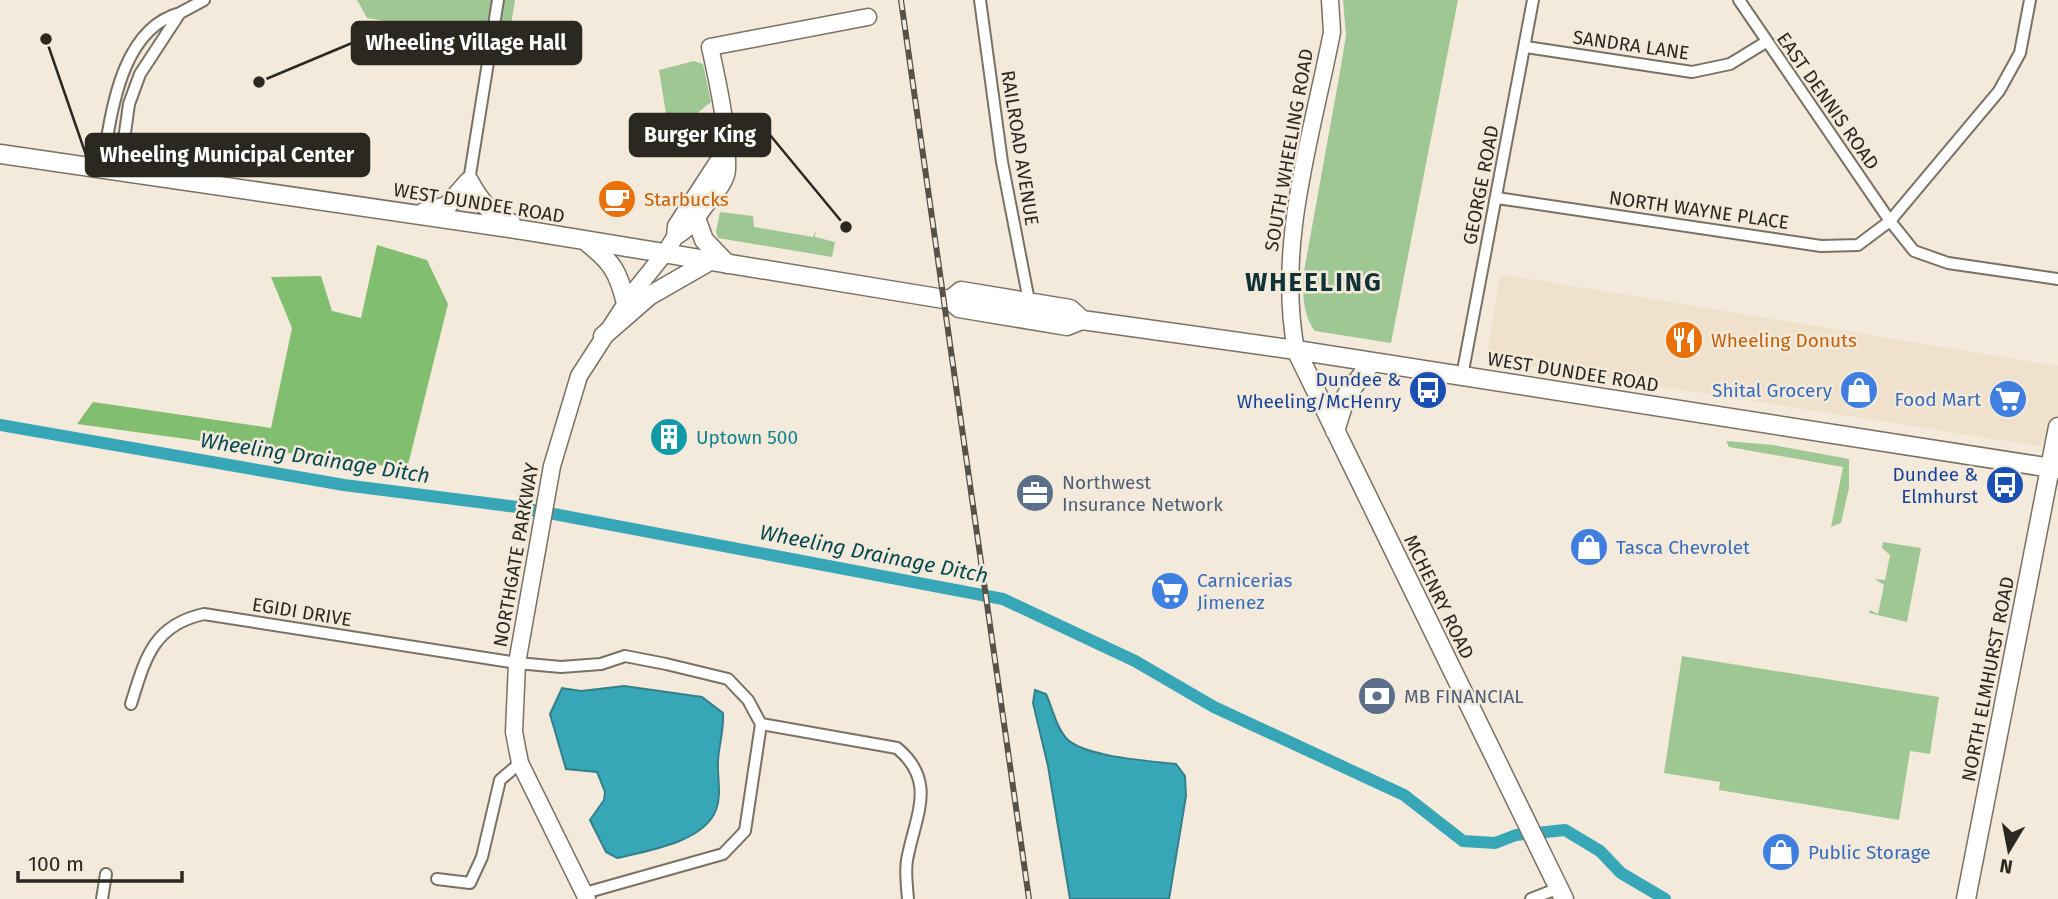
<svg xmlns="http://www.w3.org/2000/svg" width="2058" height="899" viewBox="0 0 2058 899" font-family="'Fira Sans',sans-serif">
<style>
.built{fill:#efe1cb}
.green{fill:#9fc794}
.forest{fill:#82be70}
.water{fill:#37a6b6;stroke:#33808a;stroke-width:2}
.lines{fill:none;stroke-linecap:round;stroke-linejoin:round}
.canal{stroke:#37a6b6;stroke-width:12}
.street-casing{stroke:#797163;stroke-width:14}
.secondary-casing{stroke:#797163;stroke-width:19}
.primary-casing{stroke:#797163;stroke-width:21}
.street{stroke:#fff;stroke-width:10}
.secondary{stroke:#fff;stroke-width:16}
.primary{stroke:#fff;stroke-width:18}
.rail-casing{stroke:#56524a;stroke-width:6}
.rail{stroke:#f4eadb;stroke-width:3.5;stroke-dasharray:10;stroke-linecap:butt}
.labels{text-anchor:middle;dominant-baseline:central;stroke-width:5;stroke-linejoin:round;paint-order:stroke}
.street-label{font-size:19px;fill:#2b2822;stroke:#f4eadb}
.food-label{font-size:19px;fill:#c56008;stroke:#f4eadb;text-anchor:start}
.transit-label{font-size:19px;fill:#164399;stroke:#f4eadb;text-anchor:end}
.shop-label{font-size:19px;fill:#366cbe;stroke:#f4eadb;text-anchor:start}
.culture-label{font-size:19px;fill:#0d838f;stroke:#f4eadb;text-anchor:start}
.service-label{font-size:19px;fill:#4e5e75;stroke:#f4eadb;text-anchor:start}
.water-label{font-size:21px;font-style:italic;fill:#044851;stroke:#f4eadb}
.district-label{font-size:26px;font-weight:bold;letter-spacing:2px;fill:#103335;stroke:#f4eadb}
.leader{fill:none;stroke:#2b2822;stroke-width:2.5}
.callout-dot{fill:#2b2822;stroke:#f4eadb;stroke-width:2.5}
.callout{fill:#2b2822;stroke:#2b2822;stroke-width:2.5}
.callout-label{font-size:21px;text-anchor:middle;font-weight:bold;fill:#fff}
</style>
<rect width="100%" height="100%" fill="#f4eadb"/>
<!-- built -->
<path class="built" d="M 1500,274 L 2058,366 L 2058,449 L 1487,359 Z"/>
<!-- green -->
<path class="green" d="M 357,0 L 515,0 L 509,38 L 479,37 L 367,18 Z
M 1343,0 L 1458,0 L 1391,343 L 1315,331 C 1303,316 1303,295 1303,277 L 1341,66 L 1346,35 Z
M 694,61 L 703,64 L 711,102 L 684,124 L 667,120 L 659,70 Z
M 720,212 L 753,216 L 754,227 L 813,237 L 816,230 L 815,237 L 835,242 L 832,257 L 718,238 L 716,232 Z
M 1726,441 L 1773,445 L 1849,459 L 1849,488 L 1841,523 L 1831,527 L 1843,467 L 1729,447 Z
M 1883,542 L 1921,548 L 1907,622 L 1869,613 L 1870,610 L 1878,614 L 1884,585 L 1875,579 L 1885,580 L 1890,555 L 1882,548 Z
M 1682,656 L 1939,697 L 1930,754 L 1910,751 L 1899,820 L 1719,790 L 1720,782 L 1664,773 Z"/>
<!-- forest -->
<path class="forest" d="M 377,245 L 427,260 L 448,304 L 407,469 L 77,424 L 93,402 L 271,428 L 292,328 L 271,277 L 321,276 L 332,311 L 361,318 Z"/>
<!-- water -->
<path class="water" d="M 624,686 L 702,697 L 723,713 C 724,731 719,744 718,761 C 717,777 722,794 716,810 C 704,842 647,851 617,858 L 606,852 L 590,820 L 604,800 L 605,792 L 597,772 L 566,769 L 550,714 L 562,688 L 581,691 Z
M 1035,690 L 1046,694 C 1053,709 1055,725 1066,738 C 1083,757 1150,761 1176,764 L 1185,776 L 1186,796 L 1169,899 L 1070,899 L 1048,766 L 1033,703 Z"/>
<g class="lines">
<!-- canal -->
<path class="canal" d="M 0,425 L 344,485 L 517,507 L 1003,599 L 1135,661 L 1214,707 L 1404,795 L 1463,841 L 1495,843 L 1516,835 L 1565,830 L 1600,851 L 1621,873 L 1665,899"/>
<defs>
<path id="street" d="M 980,0 L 1002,162 L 1029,301
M 1739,0 L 1890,221 L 1914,251 L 1948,263 L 2058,279
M 180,13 L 204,0
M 1526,47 L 1692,72 L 1730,64 L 1766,42
M 113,170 L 115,157 L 123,147 L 129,104 L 140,74 L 180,13 C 127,27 113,98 106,145 L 115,157
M 469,181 L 498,0
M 1497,198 L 1821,246 L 1858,245 L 1890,221 L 1999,91 L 2020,53 L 2030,0
M 1462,376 L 1533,0
M 131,704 C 145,659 153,625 204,614 L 517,663 L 561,667 L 601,664 L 625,656 L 666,664 L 728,679 L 748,700 L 761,724 L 745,831 L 723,854 L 585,893
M 761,724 L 897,748 C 938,782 915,816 907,860 C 905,872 907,887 908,899
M 437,879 L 470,883 L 482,857 L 500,780 L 520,763
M 102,899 L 106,874
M 1531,899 L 1559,888"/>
<path id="secondary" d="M 675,237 C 689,229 696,219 705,206 C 712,197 727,182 727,169 C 728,128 719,88 710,47 L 868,17
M 1296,350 C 1276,244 1312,136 1332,32 L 1330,0
M 587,899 L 520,763 L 514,732 L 517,663 L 552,466 L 579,376 L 632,294 L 665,253 L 675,237 L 676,226 L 717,163 L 725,160"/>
<path id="primary" d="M 0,154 L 529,231 L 950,300 L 959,308 L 1067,326 L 1082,320 L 1296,350 L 2058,469
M 424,212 L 447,206 L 469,181 C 479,200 490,214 511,223
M 696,218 L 704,240 L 727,264
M 588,243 C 613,263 618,272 626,303
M 950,300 L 961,291 L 1070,309 L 1082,320
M 603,336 L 649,296 L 710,261
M 1296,350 L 1564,899
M 1335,431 L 1346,396 L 1372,362
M 1966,899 L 2058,427"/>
</defs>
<!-- street casing -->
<use href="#street" class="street-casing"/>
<!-- secondary casing -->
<use href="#secondary" class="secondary-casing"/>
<!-- primary casing -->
<use href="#primary" class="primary-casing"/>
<!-- street -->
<use href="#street" class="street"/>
<!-- secondary -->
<use href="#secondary" class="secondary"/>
<!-- primary -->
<use href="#primary" class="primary"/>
<defs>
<path id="rail" d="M 901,0 L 1029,899"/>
</defs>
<!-- rail casing -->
<use href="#rail" class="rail-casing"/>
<!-- rail -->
<use href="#rail" class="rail"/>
</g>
<!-- icons -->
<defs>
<symbol id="cafe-disc" viewBox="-11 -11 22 22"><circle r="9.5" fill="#e8710a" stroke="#f4eadb"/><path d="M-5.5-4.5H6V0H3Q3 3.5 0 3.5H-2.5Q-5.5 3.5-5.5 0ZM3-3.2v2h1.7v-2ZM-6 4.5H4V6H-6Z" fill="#fff"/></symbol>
<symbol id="restaurant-disc" viewBox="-11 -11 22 22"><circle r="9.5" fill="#e8710a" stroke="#f4eadb"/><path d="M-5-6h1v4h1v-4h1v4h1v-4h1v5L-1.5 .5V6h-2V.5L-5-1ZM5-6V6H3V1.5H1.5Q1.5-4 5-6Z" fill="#fff"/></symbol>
<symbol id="bus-disc" viewBox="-11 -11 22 22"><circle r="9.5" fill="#1a4fb4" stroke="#f4eadb"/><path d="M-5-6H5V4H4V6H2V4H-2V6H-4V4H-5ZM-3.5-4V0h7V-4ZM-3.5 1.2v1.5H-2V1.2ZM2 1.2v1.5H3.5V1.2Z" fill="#fff"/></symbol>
<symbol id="shop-disc" viewBox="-11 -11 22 22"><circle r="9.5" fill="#3f7fe0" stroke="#f4eadb"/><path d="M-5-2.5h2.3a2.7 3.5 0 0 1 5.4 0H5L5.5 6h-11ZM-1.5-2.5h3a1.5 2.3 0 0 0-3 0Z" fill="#fff"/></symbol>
<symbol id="supermarket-disc" viewBox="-11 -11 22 22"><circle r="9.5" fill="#3f7fe0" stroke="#f4eadb"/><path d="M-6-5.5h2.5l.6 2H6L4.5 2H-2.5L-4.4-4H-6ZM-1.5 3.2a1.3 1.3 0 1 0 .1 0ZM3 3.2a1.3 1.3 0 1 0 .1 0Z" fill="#fff"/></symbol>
<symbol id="building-disc" viewBox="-11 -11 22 22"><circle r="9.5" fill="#0f9aa8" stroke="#f4eadb"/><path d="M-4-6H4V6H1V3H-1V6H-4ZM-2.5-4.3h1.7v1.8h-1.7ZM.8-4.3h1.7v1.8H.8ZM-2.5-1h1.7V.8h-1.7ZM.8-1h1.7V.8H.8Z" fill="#fff"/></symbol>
<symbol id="office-disc" viewBox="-11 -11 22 22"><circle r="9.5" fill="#5c6f8a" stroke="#f4eadb"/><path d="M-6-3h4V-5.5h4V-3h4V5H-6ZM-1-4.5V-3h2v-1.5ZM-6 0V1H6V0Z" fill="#fff"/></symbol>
<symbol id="bank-disc" viewBox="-11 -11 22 22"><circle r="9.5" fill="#5c6f8a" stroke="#f4eadb"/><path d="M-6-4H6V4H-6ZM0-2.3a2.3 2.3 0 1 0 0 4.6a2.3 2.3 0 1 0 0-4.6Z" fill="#fff"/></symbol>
</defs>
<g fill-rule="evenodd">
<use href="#cafe-disc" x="595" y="177" width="44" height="44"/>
<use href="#restaurant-disc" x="1662" y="318" width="44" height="44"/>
<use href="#bus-disc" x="1406" y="368" width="44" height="44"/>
<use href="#shop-disc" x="1837" y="368" width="44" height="44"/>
<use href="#supermarket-disc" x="1986" y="377" width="44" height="44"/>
<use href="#building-disc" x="647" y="415" width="44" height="44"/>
<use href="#bus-disc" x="1983" y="463" width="44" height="44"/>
<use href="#office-disc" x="1013" y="471" width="44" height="44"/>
<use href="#shop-disc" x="1567" y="525" width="44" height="44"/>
<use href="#supermarket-disc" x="1148" y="569" width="44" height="44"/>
<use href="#bank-disc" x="1355" y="674" width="44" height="44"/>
<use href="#shop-disc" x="1759" y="830" width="44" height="44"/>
</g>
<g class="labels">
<!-- street labels -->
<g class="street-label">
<text transform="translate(1631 45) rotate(8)">SANDRA LANE</text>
<text transform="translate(1828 101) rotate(55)">EAST DENNIS ROAD</text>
<text transform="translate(1020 148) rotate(81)">RAILROAD AVENUE</text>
<text transform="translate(1289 150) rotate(-80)">SOUTH WHEELING ROAD</text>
<text transform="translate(1481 185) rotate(-79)">GEORGE ROAD</text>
<text transform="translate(479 203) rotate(9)">WEST DUNDEE ROAD</text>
<text transform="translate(1699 210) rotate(8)">NORTH WAYNE PLACE</text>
<text transform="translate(1573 372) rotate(9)">WEST DUNDEE ROAD</text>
<text transform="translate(516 555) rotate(-80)">NORTHGATE PARKWAY</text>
<text transform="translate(1439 597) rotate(64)">MCHENRY ROAD</text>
<text transform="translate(302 612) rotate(9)">EGIDI DRIVE</text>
<text transform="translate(1988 679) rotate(-79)">NORTH ELMHURST ROAD</text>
</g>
<!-- food labels -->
<g class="food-label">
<text x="644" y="199">Starbucks</text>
<text x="1711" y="340">Wheeling Donuts</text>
</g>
<!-- transit labels -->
<g class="transit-label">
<text x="1401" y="379">Dundee &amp;<tspan x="1401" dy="22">Wheeling/McHenry</tspan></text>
<text x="1978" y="474">Dundee &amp;<tspan x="1978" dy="22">Elmhurst</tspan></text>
</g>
<!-- shop labels -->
<g class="shop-label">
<text x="1832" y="390" text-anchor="end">Shital Grocery</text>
<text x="1981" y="399" text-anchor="end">Food Mart</text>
<text x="1616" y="547">Tasca Chevrolet</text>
<text x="1197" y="580">Carnicerias<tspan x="1197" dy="22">Jimenez</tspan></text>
<text x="1808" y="852">Public Storage</text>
</g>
<!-- culture labels -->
<g class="culture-label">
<text x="696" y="437">Uptown 500</text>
</g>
<!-- service labels -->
<g class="service-label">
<text x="1062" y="482">Northwest<tspan x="1062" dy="22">Insurance Network</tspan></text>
<text x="1404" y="696">MB FINANCIAL</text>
</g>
<!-- water labels -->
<g class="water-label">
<text transform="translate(315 458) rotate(9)">Wheeling Drainage Ditch</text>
<text transform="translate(874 554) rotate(11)">Wheeling Drainage Ditch</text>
</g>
<!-- district labels -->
<g class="district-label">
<text x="1314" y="282">WHEELING</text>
</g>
</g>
<!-- callouts -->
<path class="leader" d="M259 82L352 43M846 227L770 135M46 39L86 155"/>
<g class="callout-dot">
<circle cx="259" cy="82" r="7"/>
<circle cx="846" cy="227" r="7"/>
<circle cx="46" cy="39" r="7"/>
</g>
<g class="callout">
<rect x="352" y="22" width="229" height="42" rx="7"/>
<rect x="630" y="114" width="140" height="42" rx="7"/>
<rect x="86" y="134" width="283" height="42" rx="7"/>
</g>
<g class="callout-label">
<text x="466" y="50">Wheeling Village Hall</text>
<text x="700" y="142">Burger King</text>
<text x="227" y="162">Wheeling Municipal Center</text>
</g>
<!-- north arrow -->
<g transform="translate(2009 850) rotate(190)" stroke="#f4eadb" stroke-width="5" paint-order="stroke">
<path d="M0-5L12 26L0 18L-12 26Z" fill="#2b2822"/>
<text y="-10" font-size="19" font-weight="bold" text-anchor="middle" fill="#2b2822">N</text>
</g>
<!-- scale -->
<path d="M18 871v10h164v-10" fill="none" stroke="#2b2822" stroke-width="3.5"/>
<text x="28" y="871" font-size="21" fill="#2b2822" stroke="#f4eadb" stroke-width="5" paint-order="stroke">100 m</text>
</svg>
